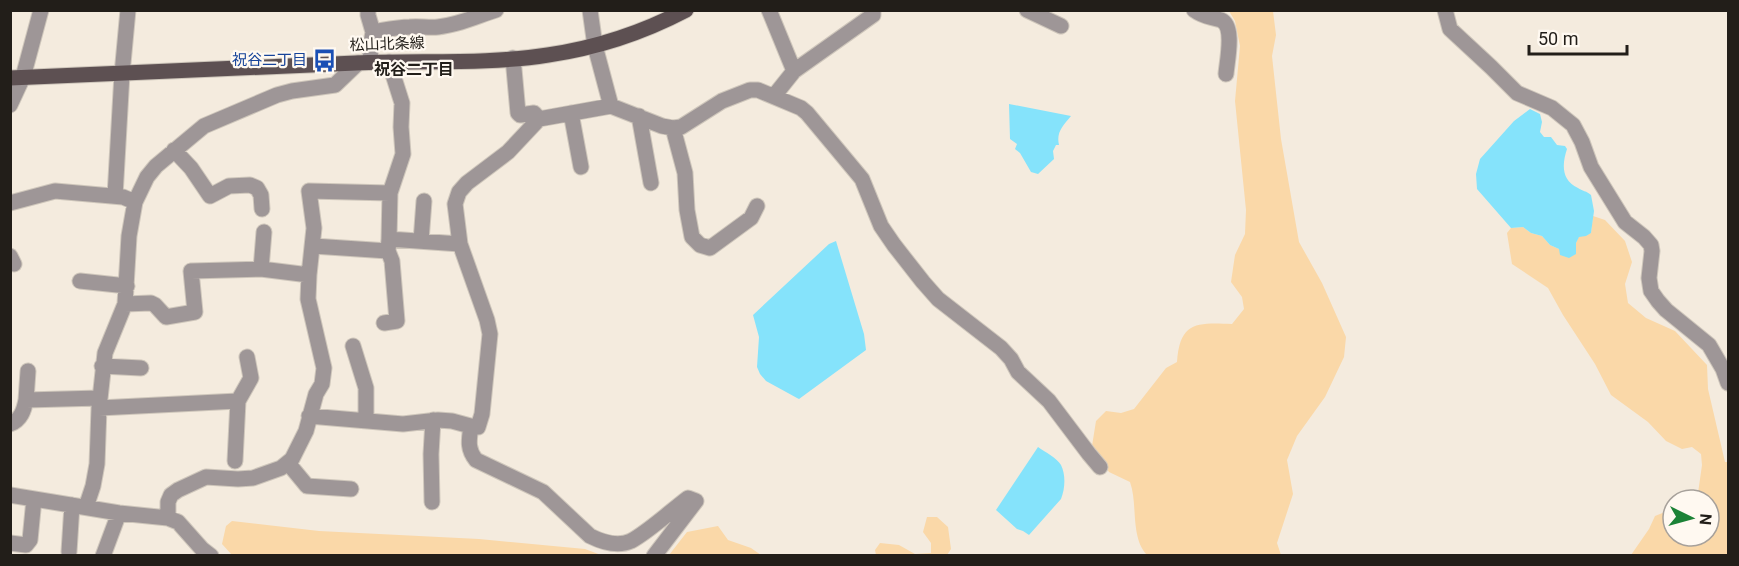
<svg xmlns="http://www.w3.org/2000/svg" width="1739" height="566" viewBox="0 0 1739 566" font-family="Roboto,'Noto Sans JP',sans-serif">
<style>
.green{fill:#fad8a8}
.water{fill:#85e3fb}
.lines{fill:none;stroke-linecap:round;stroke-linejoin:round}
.minor-casing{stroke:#cec6bb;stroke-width:17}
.major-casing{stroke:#cec6bb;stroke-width:17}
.minor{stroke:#9e9697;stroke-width:15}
.major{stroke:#5d5052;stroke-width:15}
.labels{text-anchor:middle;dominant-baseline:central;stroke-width:4.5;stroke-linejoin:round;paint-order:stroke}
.street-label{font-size:15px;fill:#221e19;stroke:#fff9f1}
.transit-label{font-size:15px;fill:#164399;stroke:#fff9f1;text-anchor:end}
.neighbourhood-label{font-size:16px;font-weight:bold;fill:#221e19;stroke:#fff9f1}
</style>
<rect width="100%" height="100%" fill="#f4ebde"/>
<!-- green -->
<path class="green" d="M 1229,11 L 1273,11 L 1276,35 L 1272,56 L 1281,139 L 1299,242 L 1322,283 L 1346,337 L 1344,357 L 1325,397 L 1297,436 L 1287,460 L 1293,494 L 1277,543 L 1281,555 L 1147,555 C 1130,537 1138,504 1130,482 L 1109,472 L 1092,446 L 1096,421 L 1106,411 L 1121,413 L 1134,409 L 1166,368 L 1177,362 C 1180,321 1197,323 1232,324 L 1244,309 L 1242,297 L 1231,282 L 1235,255 L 1245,234 L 1246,210 L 1235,101 L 1240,46 L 1235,21 Z
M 1593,216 L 1605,220 L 1625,241 L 1632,262 L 1625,284 L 1628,303 L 1646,318 L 1675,331 L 1707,365 L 1708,389 L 1725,462 L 1728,462 L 1728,555 L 1631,555 L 1649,529 L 1655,516 L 1665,512 L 1673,515 L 1673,536 L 1709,536 L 1709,500 L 1697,500 L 1702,465 L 1701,454 L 1692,447 L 1682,449 L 1666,441 L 1648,422 L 1611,395 L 1595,364 L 1563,315 L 1548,288 L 1512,264 L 1507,233 L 1511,228 L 1523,227 L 1531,233 L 1542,236 L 1550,245 L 1559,249 L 1576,243 L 1579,236 L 1591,233 Z
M 927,517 L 937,517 L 948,527 L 951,549 L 947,555 L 876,555 L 875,550 L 880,543 L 899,545 L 915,554 L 931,553 L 931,543 L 923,532 Z
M 232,521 L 319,531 L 479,539 L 585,549 L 601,555 L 232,555 L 222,544 L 226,526 Z
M 718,526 L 728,540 L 751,548 L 761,555 L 669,555 L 687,532 Z"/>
<!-- water -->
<path class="water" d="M 1009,104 L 1071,116 C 1063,126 1056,132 1059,145 L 1056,145 L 1053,151 L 1054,159 L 1038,174 L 1031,172 L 1020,153 L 1015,149 L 1017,144 L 1010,139 Z
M 1530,109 L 1540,114 L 1542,122 L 1540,132 L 1544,137 L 1551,137 L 1557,145 L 1565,146 L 1567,149 C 1562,164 1561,180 1578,188 C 1582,191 1587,191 1591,195 L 1594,211 L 1591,233 L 1586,236 L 1579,237 L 1576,243 L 1576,254 L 1569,258 L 1560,255 L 1559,249 L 1550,245 L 1542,236 L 1531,233 L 1523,227 L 1511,228 L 1477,189 L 1476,174 L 1480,159 L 1514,121 Z
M 836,241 L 864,334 L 866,350 L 799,399 L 797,398 L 766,381 L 760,374 L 757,367 L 759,337 L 753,315 L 829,244 Z
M 1038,447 C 1045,452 1057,458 1061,465 C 1066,475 1065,489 1061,499 L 1029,535 L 1023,531 L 1017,529 L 996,510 Z"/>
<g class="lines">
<defs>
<path id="minor" d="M 368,10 L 368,15 L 373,32
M 590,10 L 595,46 L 611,106
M 769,10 L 794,71
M 1027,10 L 1061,26
M 1194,10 C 1205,18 1210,16 1221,20 C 1235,26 1227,61 1226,74
M 1445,10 L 1450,29 L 1491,67 L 1517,93 L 1552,108 L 1573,125 L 1582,142 L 1591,167 L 1625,222 L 1644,237 L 1651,245 L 1652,251 L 1649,278 L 1651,291 L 1658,301 L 1666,310 L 1709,345 L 1723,369 L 1728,383
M 513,58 L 518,113 L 520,115 L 534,113 L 539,119
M 371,62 L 370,49 L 373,32 C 385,30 397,27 410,27 C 419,26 429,28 438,27 C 459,25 477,16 496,10
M 389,62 L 402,103 L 401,127 L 403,154 L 390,193 L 389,239
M 774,96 L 794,71 L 873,15 L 873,10
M 10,105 L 23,77 L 41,10
M 571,113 L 581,167
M 639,116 L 651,183
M 673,128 L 685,173 L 687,210 L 692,237 L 700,245 L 710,248 L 751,218 L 757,206
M 174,150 L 191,168 L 210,196 L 229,186 L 250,185 L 257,188 L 261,195 L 262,209
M 115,196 L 122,74 L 128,10
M 10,203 L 55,191 L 123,197 L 135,202 L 147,177 L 156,166 L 204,126 L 277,95 L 292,91 L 335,85 L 358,63
M 421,241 L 424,201
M 313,246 L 388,251
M 10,256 L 14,264
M 261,269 L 264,232
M 80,281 L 127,286
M 125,304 L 151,303 L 155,305 L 166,317 L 195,312 L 191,271 L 261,269 L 309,275
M 384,323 L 397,321 L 392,261 L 388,251 L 389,239 L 460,244
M 353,346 L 366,388 L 366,421
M 102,366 L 141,368
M 26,400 L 28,371
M 238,401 L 251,378 L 247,357
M 99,408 L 238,401 L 235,461
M 309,416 L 403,424 L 438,420 L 452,421 L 474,427 L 478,427 L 482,414 L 490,334 L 487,320 L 460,244 L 455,204 L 459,192 L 467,183 L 508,152 L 539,119 L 611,106 L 662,126 L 673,128 L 681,127 L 722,101 L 750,90 L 758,90 L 801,108 L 807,113 L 862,179 L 881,226 L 894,245 L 923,282 L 938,299 L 1001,348 L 1011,359 L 1018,372 L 1049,401 L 1089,454 L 1100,467
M 10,424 C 21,420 24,410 26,400 L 100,398
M 471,426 C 469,440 467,449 476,460 L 543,492 L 590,536 C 602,542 618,547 631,541 C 648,532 672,510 688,498 L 696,501 L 654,556
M 288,463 L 307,486 L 351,489
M 10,495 L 119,513 L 168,518 L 178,522 L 202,549 L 211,556
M 432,502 L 431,454 L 433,420
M 86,507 L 93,486 L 97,464 L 99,408 L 105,353 L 125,304 L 129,236 L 135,202
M 168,518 L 168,502 L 171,495 L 178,490 L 206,477 L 238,479 L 253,478 L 281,468 L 292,459 L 306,431 L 316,394 L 322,384 L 324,368 L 308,299 L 309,275 L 314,228 L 309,191 L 390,193
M 10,543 L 26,545 L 30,540 L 34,499
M 69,552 L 72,505
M 103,556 L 119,513"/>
<path id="major" d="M 10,78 C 126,73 241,68 356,63 C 420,60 485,65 548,55 C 596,48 642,33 686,10"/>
</defs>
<!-- minor casing -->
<use href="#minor" class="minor-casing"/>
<!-- major casing -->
<use href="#major" class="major-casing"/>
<!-- minor -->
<use href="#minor" class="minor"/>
<!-- major -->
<use href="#major" class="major"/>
</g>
<!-- icons -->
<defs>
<symbol id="bus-bare" viewBox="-9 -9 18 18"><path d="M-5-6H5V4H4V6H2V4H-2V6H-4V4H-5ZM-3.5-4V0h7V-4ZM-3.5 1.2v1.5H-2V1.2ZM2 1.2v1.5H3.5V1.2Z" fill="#1a4fb4" stroke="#fff9f1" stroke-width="2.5" paint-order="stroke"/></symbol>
</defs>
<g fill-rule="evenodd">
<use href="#bus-bare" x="308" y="44" width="33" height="33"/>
</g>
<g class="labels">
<!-- street labels -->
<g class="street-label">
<text transform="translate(387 44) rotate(-2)">松山北条線</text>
</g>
<!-- transit labels -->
<g class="transit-label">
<text x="307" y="60">祝谷二丁目</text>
</g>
<!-- neighbourhood labels -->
<g class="neighbourhood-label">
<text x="414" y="69">祝谷二丁目</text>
</g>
</g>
<!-- border -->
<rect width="1739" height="566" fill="none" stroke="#221e19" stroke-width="24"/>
<!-- north arrow -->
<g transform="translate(1691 518) rotate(95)"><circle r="28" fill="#fff9f1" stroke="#a7a19b" stroke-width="1.5"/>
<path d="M0-4.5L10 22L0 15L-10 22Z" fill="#1b8236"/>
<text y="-9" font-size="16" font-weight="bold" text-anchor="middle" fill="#221e19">N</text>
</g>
<!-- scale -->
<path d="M1529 45v9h98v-9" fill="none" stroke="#221e19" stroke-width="3"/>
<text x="1538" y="45" font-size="18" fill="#221e19" stroke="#fff9f1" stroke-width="4.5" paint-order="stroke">50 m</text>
</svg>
